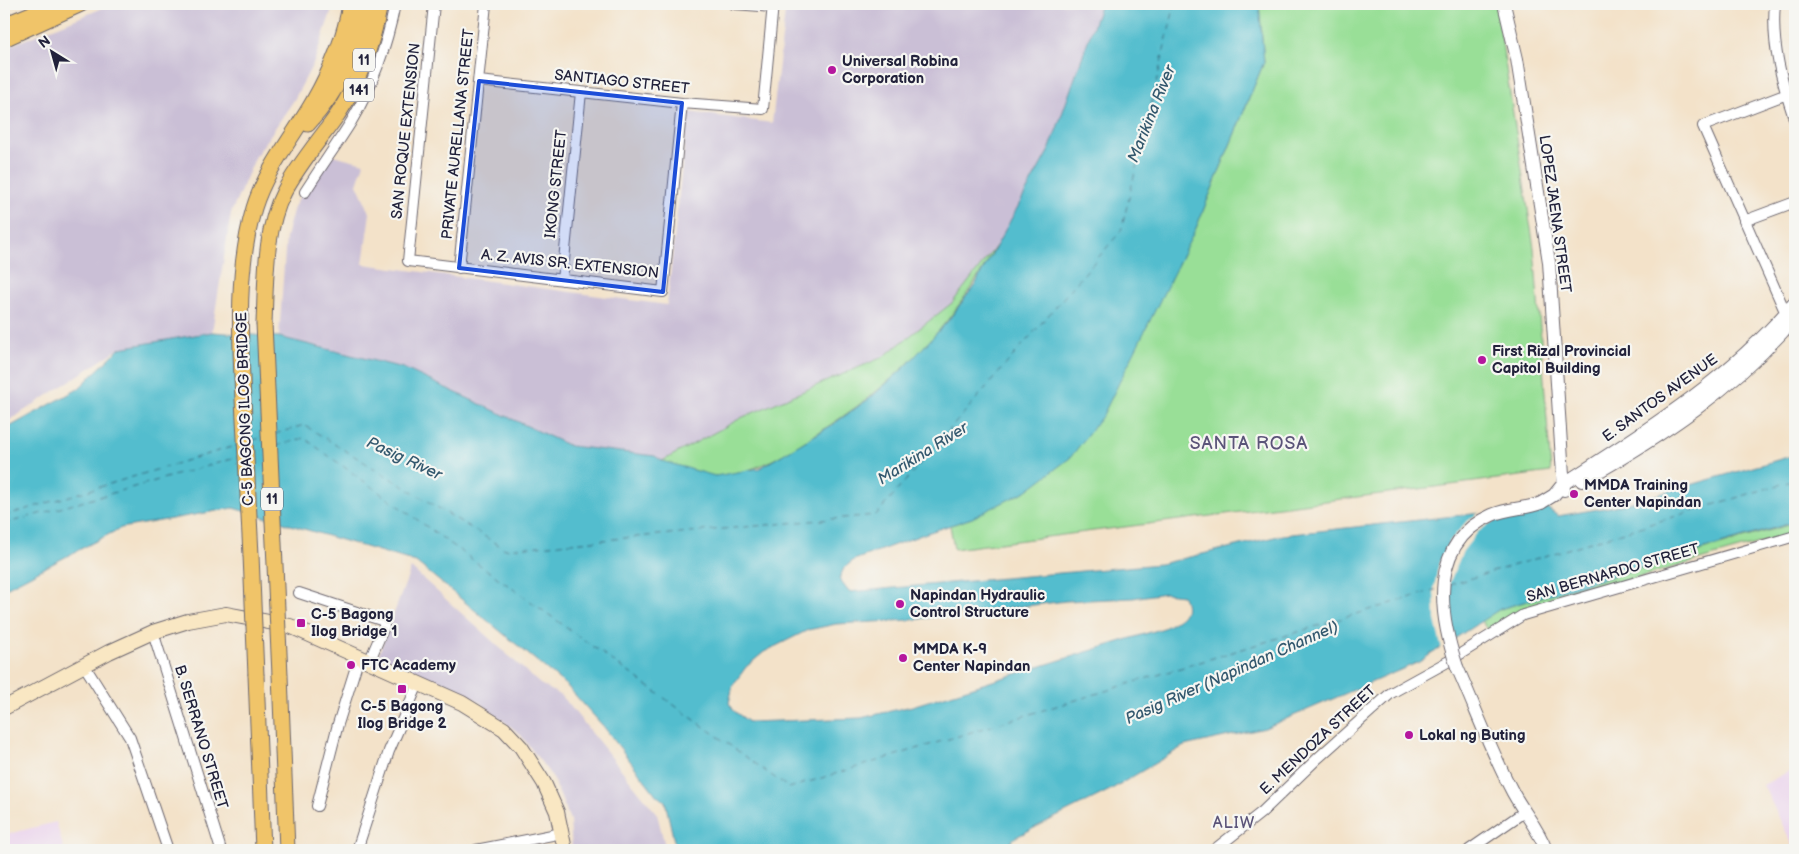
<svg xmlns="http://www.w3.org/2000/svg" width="1799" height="854" viewBox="0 0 1799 854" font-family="'Balsamiq Sans',sans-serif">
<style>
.built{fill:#ead1ec}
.industrial{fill:#cabfd6}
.green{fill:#99df97;stroke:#5e8069}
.water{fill:#53bdce;stroke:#3a7084;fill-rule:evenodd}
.pier{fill:#f3e2c9}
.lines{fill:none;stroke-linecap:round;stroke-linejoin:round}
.ferry{stroke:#33586e;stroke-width:1;stroke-dasharray:6 5;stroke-linecap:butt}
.minor-casing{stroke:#6b656d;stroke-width:12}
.tertiary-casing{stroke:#6b656d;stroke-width:14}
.secondary-casing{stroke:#6b656d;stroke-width:16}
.primary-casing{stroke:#6b656d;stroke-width:17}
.minor{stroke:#fff;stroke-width:10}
.tertiary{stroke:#fff;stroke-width:12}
.secondary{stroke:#f9e7c3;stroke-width:14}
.primary{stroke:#f0c469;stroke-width:15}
.tertiary-bridge-casing{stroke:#6b656d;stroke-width:14;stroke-linecap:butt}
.primary-bridge-casing{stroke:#6b656d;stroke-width:17;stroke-linecap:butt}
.tertiary-bridge{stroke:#fff;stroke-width:12}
.primary-bridge{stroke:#f0c469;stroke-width:15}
.marked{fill:#1d4ed8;fill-opacity:0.2;stroke:#1d4ed8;stroke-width:4;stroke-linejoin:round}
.poi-dot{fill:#b5179e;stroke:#f6f6f2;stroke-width:2}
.labels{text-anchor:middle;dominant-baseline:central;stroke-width:4.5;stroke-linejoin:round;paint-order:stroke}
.shield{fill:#f6f6f2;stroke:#626272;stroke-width:1}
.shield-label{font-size:14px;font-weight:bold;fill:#22223b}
.poi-label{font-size:15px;font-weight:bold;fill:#22223b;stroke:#f6f6f2;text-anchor:start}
.street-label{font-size:15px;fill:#22223b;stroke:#f6f6f2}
.water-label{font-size:16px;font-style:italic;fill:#33586e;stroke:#f6f6f2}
.neighbourhood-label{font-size:16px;letter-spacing:1px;fill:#5b5479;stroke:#f6f6f2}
.quarter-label{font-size:18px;letter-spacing:1px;fill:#5b5479;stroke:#f6f6f2}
</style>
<rect width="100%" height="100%" fill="#f6f6f2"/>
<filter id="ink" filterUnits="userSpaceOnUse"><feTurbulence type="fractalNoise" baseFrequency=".02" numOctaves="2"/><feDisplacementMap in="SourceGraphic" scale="10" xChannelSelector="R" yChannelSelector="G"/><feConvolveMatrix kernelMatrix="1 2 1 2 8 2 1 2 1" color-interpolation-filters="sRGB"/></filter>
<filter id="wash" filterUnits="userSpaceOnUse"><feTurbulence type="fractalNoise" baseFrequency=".0096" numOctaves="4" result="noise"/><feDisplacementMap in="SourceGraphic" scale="20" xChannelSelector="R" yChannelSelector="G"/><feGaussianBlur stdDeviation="1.12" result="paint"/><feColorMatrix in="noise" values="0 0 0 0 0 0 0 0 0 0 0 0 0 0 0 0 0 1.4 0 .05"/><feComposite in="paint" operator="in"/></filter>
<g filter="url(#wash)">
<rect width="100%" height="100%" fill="#f3e2c9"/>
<!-- built -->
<path class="built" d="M 1795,768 L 1795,850 L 1763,785 Z
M 56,822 L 64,850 L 4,850 L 4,835 Z"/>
<!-- industrial -->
<path class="industrial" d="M 108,4 L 334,4 L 314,62 L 294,100 L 256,156 L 231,213 L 212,332 L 120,348 L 4,424 L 4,48 L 98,10 Z
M 786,4 L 1101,4 L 1050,148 L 997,245 L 952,303 L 883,357 L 743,417 L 662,461 L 655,456 L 570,446 L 403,368 L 279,337 L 286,237 L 294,207 L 325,153 L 364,163 L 357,184 L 370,213 L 363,264 L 667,305 L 688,112 L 772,123 Z
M 411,568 L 540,684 L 562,696 L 657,814 L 666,850 L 572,850 L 570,820 L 553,778 L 520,734 L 477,700 L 378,656 Z"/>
<!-- green -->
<path class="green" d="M 1259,4 L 1496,4 L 1534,248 L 1551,472 L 954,549 L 950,525 L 972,518 L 1196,228 L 1264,62 Z
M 997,245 C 950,330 895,385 813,436 C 782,456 755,473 716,476 C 703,477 676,465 662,461 L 743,417 L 883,357 L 952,303 Z
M 1795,523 L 1795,533 L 1576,595 L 1574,593 L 1522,612 L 1490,633 L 1481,621 L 1500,609 Z"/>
<!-- water -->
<path class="water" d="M 1101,4 L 1259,4 L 1264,62 L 1196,228 L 1103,415 L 1070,458 L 1026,491 L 972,518 L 924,534 L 854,560 L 844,568 L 839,579 L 849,592 L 1160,564 L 1283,535 L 1544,506 L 1558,516 L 1621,505 L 1795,455 L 1795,522 L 1500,609 L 1419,662 L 1265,728 L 1184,746 L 1110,790 L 1014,838 L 1006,850 L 676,850 L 665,801 L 657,796 L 604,727 L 567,686 L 416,562 L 233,508 L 121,528 L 4,589 L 4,430 L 78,389 L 120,348 L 212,332 L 279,337 L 403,368 L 570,446 L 655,456 L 662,461 L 715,476 L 760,468 L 832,425 L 870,398 L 905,367 L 947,322 L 975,285 L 1050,148 ZM 1165,593 L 1182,595 C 1192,614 1180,619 1164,628 L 912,706 L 861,718 L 749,722 L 734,711 L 729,703 L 733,685 L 746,667 L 764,652 L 808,630 L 836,624 L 911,620 L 1066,601 L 1133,598 Z"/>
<!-- pier -->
<path class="pier" d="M 1542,504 L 1498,518 L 1478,532 L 1463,551 L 1449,584 L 1448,608 L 1455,641 L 1442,650 L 1435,620 L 1434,587 L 1439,563 L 1449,542 L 1465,523 L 1481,511 Z"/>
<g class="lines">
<!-- ferry -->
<path class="ferry" d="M 275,434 L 304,425 L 505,549 L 876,515 L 1121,231 L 1175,4
M 253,440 L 261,438
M 276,446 L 304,438 L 789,788 L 1438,589
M 252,453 L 263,450
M 4,516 L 238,445
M 4,524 L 239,457
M 1449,585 L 1795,480"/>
</g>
</g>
<g filter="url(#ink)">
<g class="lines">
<defs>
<path id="minor" d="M 434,4 L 408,261 L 663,292 L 682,103
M 734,4 L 773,7
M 1775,4 C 1771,45 1782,82 1795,121
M 479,81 L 682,103 L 763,109 L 773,4
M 1795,91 L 1703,126 L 1795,334
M 305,192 C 320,168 336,146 351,122 C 373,85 387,45 395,4
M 1744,221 L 1795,202
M 459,268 L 486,4
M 562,280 L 581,92
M 299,593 L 384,621 L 384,627 L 369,662
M 153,632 L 221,850
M 84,665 L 130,738 L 168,850
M 317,806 L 338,724 L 359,657
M 357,850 L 389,751 L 418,684
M 476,850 L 562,833
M 1214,850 L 1262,812 L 1318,758 L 1391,693 L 1449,661 L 1523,615 L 1795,536
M 1469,850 L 1524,812"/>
<path id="tertiary" d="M 1504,4 L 1517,59 L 1549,262 L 1564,490
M 1582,481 C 1661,437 1736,387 1795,318
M 1541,503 L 1554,495 L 1563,484 C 1646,431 1731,378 1795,302
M 1457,667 C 1475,707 1490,749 1510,787 C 1521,810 1538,827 1546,850"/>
<path id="secondary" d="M 4,708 L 109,652 L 153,632 L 188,621 L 226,614 L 290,626 L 462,703 L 504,729 L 521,747 L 544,783 L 557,812 L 565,850"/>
<path id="primary" d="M 4,25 L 56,4
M 4,39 L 81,4
M 308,124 C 339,90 358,50 365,4
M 264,323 C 266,281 264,230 284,192 C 299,163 320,140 338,114 C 359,82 373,41 380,4
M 251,555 C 248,503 246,451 243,399 C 240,336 236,270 254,208 C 266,169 293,137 313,102 C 330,72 345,38 350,4
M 256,675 L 263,850
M 280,675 L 287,850"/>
</defs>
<!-- minor casing -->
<use href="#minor" class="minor-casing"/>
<!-- tertiary casing -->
<use href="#tertiary" class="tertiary-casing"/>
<!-- secondary casing -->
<use href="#secondary" class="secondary-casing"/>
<!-- primary casing -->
<use href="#primary" class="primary-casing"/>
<!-- minor -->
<use href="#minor" class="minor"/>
<!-- tertiary -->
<use href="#tertiary" class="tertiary"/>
<!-- secondary -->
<use href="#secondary" class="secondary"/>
<!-- primary -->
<use href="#primary" class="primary"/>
<defs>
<path id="tertiary-bridge" d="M 1457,667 C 1439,614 1428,543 1492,515 C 1508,508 1526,509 1541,503"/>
<path id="primary-bridge" d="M 264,323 L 280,675
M 251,555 L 256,675"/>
</defs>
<!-- tertiary-bridge casing -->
<use href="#tertiary-bridge" class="tertiary-bridge-casing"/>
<!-- primary-bridge casing -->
<use href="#primary-bridge" class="primary-bridge-casing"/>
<!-- tertiary-bridge -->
<use href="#tertiary-bridge" class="tertiary-bridge"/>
<!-- primary-bridge -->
<use href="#primary-bridge" class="primary-bridge"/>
</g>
</g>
<!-- marked area -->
<path class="marked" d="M 479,81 L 682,103 L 663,292 L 459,268 Z"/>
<!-- markers -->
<g class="poi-dot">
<circle cx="832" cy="70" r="5"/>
<circle cx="1482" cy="360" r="5"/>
<circle cx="1574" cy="494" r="5"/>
<circle cx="900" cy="604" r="5"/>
<rect x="296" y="618" width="10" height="10" rx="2.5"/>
<circle cx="903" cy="658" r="5"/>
<circle cx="351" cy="665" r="5"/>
<rect x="397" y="684" width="10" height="10" rx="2.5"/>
<circle cx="1409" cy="735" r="5"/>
</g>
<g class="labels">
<!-- shield labels -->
<g class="shield">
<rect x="353" y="48.5" width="22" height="23" rx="4"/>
<rect x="344" y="78.5" width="30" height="23" rx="4"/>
<rect x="261" y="487.5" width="22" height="23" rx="4"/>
</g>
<g class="shield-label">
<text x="364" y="60">11</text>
<text x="359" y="90">141</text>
<text x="272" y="499">11</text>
</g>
<!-- poi labels -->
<g class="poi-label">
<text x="842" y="61">Universal Robina<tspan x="842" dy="17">Corporation</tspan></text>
<text x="1492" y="351">First Rizal Provincial<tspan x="1492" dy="17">Capitol Building</tspan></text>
<text x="1584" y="485">MMDA Training<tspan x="1584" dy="17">Center Napindan</tspan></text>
<text x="910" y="595">Napindan Hydraulic<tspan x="910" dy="17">Control Structure</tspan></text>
<text x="311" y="614">C-5 Bagong<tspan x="311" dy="17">Ilog Bridge 1</tspan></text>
<text x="913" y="649">MMDA K-9<tspan x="913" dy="17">Center Napindan</tspan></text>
<text x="361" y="665">FTC Academy</text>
<text x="402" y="706" text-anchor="middle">C-5 Bagong<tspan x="402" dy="17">Ilog Bridge 2</tspan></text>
<text x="1419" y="735">Lokal ng Buting</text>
</g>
<!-- street labels -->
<g class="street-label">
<text transform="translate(622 82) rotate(6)">SANTIAGO STREET</text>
<text transform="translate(406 131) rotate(-84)">SAN ROQUE EXTENSION</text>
<text transform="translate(458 134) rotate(-84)">PRIVATE AURELLANA STREET</text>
<text transform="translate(556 184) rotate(-84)">IKONG STREET</text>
<text transform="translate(1555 214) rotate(82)">LOPEZ JAENA STREET</text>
<text transform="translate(570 264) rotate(6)">A. Z. AVIS SR. EXTENSION</text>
<text transform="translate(1660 398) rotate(-36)">E. SANTOS AVENUE</text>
<text transform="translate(245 409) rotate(-92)">C-5 BAGONG ILOG BRIDGE</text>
<text transform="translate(1613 573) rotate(-16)">SAN BERNARDO STREET</text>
<text transform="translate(201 737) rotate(73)">B. SERRANO STREET</text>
<text transform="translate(1318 740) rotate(-43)">E. MENDOZA STREET</text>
</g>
<!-- water labels -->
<g class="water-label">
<text transform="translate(1152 114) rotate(-68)">Marikina River</text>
<text transform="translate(923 454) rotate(-32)">Marikina River</text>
<text transform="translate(404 459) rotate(25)">Pasig River</text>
<text transform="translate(1232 673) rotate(-24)">Pasig River (Napindan Channel)</text>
</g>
<!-- neighbourhood labels -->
<g class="neighbourhood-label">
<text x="1234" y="823">ALIW</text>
</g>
<!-- quarter labels -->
<g class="quarter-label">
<text x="1249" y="443">SANTA ROSA</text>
</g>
</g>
<!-- margin -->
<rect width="1799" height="854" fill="none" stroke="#f6f6f2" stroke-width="20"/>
<!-- north arrow -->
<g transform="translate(52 52) rotate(323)" stroke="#f6f6f2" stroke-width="4" paint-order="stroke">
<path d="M0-4L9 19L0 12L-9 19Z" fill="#22223b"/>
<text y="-8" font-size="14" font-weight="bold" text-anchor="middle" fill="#22223b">N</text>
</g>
</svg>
